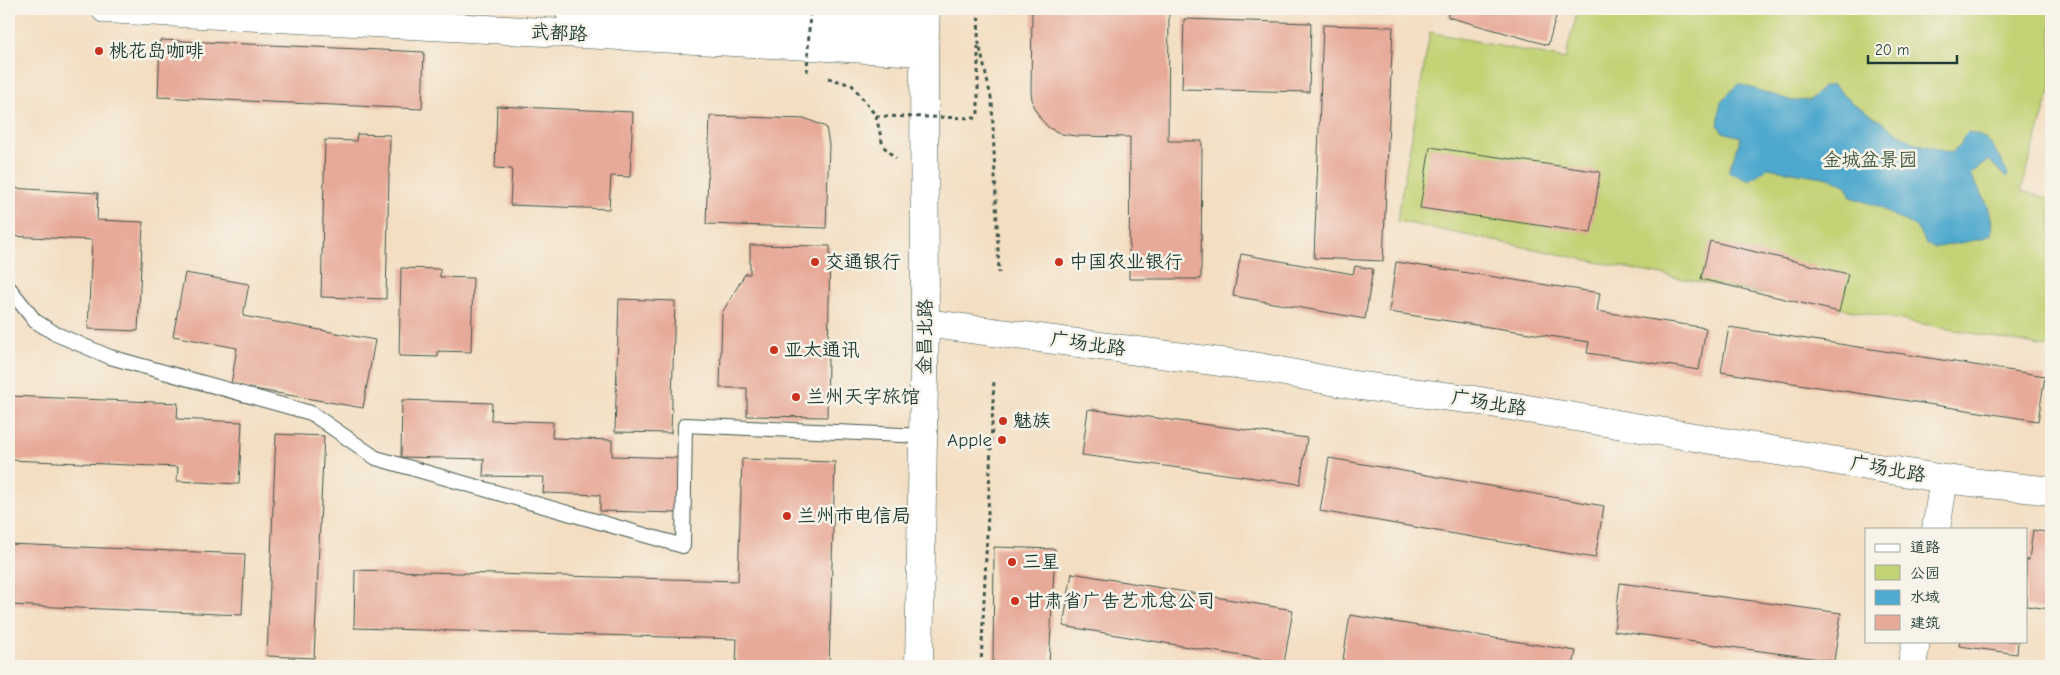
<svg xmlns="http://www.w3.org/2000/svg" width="2060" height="675" viewBox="0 0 2060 675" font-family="'Comic Neue','LXGW WenKai TC',sans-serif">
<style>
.green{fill:#c3d274;stroke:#718854}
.water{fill:#50a9ce;stroke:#387381}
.building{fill:#e7a998}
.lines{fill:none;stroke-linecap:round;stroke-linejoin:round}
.lane-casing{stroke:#3f5549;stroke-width:16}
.secondary-casing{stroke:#3f5549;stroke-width:29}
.path{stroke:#3f5549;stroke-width:3;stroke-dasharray:4 4;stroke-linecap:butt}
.lane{stroke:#fff;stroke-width:14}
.secondary{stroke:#fff;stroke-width:28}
.path-bridge{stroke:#3f5549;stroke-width:3;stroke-dasharray:4 4;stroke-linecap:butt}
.poi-dot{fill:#c8321e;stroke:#f7f3e8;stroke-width:2}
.labels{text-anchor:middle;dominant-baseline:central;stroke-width:5;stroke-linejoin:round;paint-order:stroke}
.street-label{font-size:19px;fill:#1f3d34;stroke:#f7f3e8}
.poi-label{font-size:19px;fill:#1f3d34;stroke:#f7f3e8;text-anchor:start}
.park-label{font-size:19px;fill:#405b41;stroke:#f7f3e8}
</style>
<rect width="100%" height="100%" fill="#f7f3e8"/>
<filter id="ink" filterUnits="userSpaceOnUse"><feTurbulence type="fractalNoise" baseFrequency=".02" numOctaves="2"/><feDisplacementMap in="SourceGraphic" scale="10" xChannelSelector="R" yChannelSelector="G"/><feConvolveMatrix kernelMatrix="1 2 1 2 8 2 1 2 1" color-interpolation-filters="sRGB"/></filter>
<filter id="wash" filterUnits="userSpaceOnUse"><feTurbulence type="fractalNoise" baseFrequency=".0096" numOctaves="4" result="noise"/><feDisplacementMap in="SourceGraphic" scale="20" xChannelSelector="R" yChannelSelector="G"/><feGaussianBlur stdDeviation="1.12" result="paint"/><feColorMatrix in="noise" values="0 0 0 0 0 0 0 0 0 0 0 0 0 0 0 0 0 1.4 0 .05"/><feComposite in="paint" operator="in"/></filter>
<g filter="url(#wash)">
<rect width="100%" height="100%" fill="#f3dec2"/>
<!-- green -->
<path class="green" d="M 1578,9 L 2051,9 L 2051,88 L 2021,191 L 2051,199 L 2051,348 L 1641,271 L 1397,221 L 1430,32 L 1565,59 Z"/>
<!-- water -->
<path class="water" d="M 1739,84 L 1793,101 L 1810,100 L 1823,87 L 1833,85 L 1853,103 L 1912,142 L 1951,153 L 1960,146 L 1964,136 L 1968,132 C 1993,136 1997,156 2008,174 L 2006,178 L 1989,160 L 1970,174 C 1982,196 1995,209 1991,235 L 1982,239 L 1933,248 L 1927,244 L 1915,226 L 1897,218 L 1880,207 L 1851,197 L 1846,186 L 1829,178 L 1767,168 L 1750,180 L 1728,172 L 1741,137 L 1723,132 L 1718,125 L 1721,101 Z"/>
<g id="blocks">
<!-- building -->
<path class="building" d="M 1032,9 L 1169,11 L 1168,141 L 1202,141 L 1201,279 L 1129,279 L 1130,137 L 1076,136 L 1062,134 L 1049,128 L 1040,118 L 1033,106 L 1031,92 Z
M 1448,9 L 1558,9 L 1548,45 L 1448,17 Z
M 1184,19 L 1311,23 L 1309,92 L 1182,89 Z
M 1323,25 L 1393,27 L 1383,261 L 1314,258 Z
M 160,40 L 424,52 L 422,109 L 158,97 Z
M 497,106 L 633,112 L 630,177 L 611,176 L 609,209 L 510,205 L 512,169 L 495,168 Z
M 710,116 L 807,119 L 826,127 L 829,145 L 826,228 L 706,224 Z
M 357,134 L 390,135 L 386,299 L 321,297 L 325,140 L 356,141 Z
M 1430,147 L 1600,172 L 1591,233 L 1420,208 Z
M 9,188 L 98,193 L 97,220 L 143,222 L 138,331 L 88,329 L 92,240 L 9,236 Z
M 1710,241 L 1848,274 L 1839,312 L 1701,279 Z
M 750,245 L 830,246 L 827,417 L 747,416 L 747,388 L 720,388 L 722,313 L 745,274 L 750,274 Z
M 1241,254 L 1353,274 L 1355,266 L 1373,269 L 1365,319 L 1233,296 Z
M 1396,262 L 1600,293 L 1597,311 L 1706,328 L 1699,370 L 1587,353 L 1589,342 L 1389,312 Z
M 401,268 L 440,269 L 440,277 L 473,278 L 471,352 L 438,351 L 438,357 L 399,356 Z
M 185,273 L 249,284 L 243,316 L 375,340 L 363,408 L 231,385 L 237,348 L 173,336 Z
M 619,299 L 675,301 L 671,433 L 615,432 Z
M 1729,327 L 2045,376 L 2038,421 L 1721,372 Z
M 9,396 L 178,403 L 177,419 L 242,422 L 239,484 L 177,481 L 178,467 L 9,460 Z
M 402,400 L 492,403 L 491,420 L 553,422 L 552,438 L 612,440 L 612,456 L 679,458 L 677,513 L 600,511 L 600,495 L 543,493 L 544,477 L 483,476 L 484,459 L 401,457 Z
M 1088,409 L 1307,438 L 1300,484 L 1082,455 Z
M 276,434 L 324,436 L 314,658 L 267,656 Z
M 1329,458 L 1604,506 L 1595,558 L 1320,511 Z
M 742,459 L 835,462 L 829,666 L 736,666 L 737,639 L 354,628 L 355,570 L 738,581 Z
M 2033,530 L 2051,533 L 2051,609 L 2026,606 L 2026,559 L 2029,560 Z
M 9,544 L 245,554 L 242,615 L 9,605 Z
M 994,547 L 1055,549 L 1049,666 L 993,666 Z
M 1072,573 L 1293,610 L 1284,663 L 1063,626 Z
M 1620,583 L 1841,613 L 1834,661 L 1614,631 Z
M 1350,615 L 1576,651 L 1573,666 L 1342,666 Z
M 1960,641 L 2018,641 L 2017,654 L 1959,646 Z"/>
</g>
</g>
<g filter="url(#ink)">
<use href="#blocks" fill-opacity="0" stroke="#3f5549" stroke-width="1"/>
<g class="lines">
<defs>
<path id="lane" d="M 9,288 L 35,321 L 56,334 L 110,357 L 311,413 L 376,458 L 683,546 L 685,425 L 923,436"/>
<path id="secondary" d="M 105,9 L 924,52
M 568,9 L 925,28
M 925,323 L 1259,367 L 1353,385 L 1468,399 L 1944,479 L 2051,491
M 1936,529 L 1944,479
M 919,666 L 925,323 L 924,52 L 926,9
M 1912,666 L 1916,641"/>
</defs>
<!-- lane casing -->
<use href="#lane" class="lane-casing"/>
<!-- secondary casing -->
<use href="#secondary" class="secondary-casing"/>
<!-- path -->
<path class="path" d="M 979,9 L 978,39 L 992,102 L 999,273
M 978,46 L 978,118
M 828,78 L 852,85 L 876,116 L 883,146 L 896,159
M 981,666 L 994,380"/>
<!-- lane -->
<use href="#lane" class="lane"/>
<!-- secondary -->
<use href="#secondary" class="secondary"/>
<!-- path-bridge -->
<path class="path-bridge" d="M 807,72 L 810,9
M 876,116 L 978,118"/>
</g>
</g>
<!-- markers -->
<g class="poi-dot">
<circle cx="99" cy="51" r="5"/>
<circle cx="815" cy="262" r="5"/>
<circle cx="1059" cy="262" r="5"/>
<circle cx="774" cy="350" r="5"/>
<circle cx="796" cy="397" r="5"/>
<circle cx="1003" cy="421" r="5"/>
<circle cx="1002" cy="440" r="5"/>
<circle cx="787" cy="516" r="5"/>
<circle cx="1012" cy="562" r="5"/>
<circle cx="1015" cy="601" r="5"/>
</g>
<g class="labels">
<!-- street labels -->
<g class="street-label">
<text transform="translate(559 33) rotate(3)">武都路</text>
<text transform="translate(925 337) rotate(-89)">金昌北路</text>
<text transform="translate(1088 344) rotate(8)">广场北路</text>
<text transform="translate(1489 403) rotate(9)">广场北路</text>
<text transform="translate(1888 469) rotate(10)">广场北路</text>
</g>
<!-- poi labels -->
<g class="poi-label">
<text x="109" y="51">桃花岛咖啡</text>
<text x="825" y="262">交通银行</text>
<text x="1069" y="262">中国农业银行</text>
<text x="784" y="350">亚太通讯</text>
<text x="806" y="397">兰州天字旅馆</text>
<text x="1013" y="421">魅族</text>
<text x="992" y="440" text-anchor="end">Apple</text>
<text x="797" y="516">兰州市电信局</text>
<text x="1022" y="562">三星</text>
<text x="1025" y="601">甘肃省广告艺术总公司</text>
</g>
<!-- park labels -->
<g class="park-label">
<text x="1870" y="160">金城盆景园</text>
</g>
</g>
<!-- margin -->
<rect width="2060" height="675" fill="none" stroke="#f7f3e8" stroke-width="30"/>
<!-- legend -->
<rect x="1865" y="528" width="162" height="115" fill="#f7f3e8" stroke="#a1aaa0"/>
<rect x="1875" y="544" width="25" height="8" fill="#ffffff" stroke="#a1aaa0"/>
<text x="1910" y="552" font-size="15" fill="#1f3d34">道路</text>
<rect x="1875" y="565" width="25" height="15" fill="#c3d274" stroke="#a1aaa0"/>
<text x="1910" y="578" font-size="15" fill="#1f3d34">公园</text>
<rect x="1875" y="590" width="25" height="15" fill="#50a9ce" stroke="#a1aaa0"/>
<text x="1910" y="602" font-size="15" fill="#1f3d34">水域</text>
<rect x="1875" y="615" width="25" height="15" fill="#e7a998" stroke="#a1aaa0"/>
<text x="1910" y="628" font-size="15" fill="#1f3d34">建筑</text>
<!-- scale -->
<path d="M1868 55v8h89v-8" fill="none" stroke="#1f3d34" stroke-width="2.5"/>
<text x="1875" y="55" font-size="15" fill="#1f3d34" stroke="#f7f3e8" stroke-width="4" paint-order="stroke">20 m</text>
</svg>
